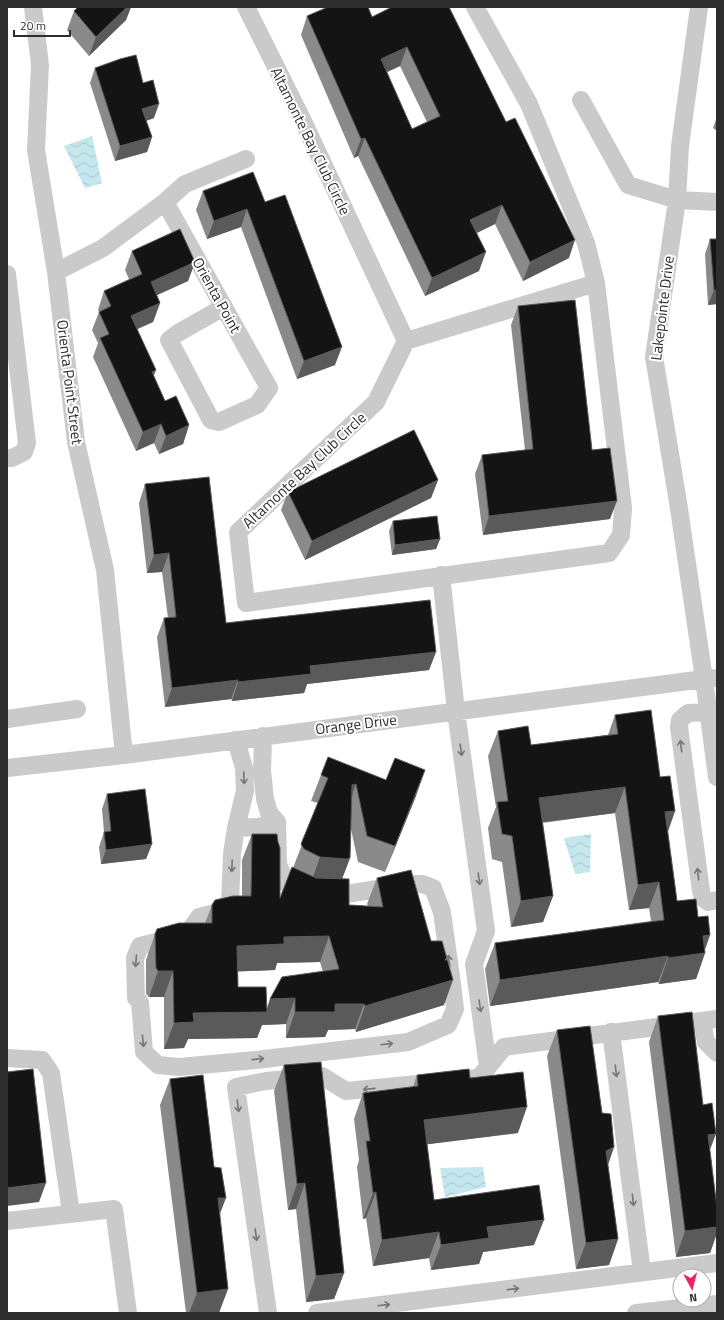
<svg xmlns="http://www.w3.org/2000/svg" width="724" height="1320" viewBox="0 0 724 1320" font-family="'Titillium Web',sans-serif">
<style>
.water{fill:url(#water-waves)}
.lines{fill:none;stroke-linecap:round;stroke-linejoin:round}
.minor{stroke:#cacaca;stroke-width:18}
.wall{fill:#8a8a8a;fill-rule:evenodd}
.shaded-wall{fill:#5a5a5a}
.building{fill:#141414;stroke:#5a5a5a;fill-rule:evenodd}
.oneway{stroke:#747474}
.labels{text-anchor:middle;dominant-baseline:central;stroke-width:4;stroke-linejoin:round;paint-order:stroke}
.street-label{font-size:15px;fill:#2d2d2d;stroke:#fff}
</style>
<defs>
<pattern id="water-waves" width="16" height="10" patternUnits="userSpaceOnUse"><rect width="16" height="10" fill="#c4e6ed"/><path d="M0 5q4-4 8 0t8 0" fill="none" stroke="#a9c6cc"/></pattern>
</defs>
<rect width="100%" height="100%" fill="#fff"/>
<!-- water -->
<path class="water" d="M 92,136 L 102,183 L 85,188 L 64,146 Z
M 591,834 L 590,872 L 575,874 L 564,838 Z
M 483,1167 L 486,1187 L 445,1197 L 440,1168 Z"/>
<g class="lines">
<!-- minor -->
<path class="minor" d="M 33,7 L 40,65 L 36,150 L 56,272 L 76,442 L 105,570 L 124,755
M 246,7 L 303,121 L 406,341
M 475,7 L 529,104 L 586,243 L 596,283 L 623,508 L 621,535 L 609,553 L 246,603 L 238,532 L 376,402 L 406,341 L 596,283
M 699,7 L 680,146 L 677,200 L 654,357 L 678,502 L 704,679 L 717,777
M 581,100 L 628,185 L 677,200 L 717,202
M 165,202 L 269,388 L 257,405 L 219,422 L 211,420 L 169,340 L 178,333 L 224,307
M 56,272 L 103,248 L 165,202 L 185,184 L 246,159
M 7,274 L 27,443 L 24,452 L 12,458 L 7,458
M 441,575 L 456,711 L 486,931 L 474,964 L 488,1067
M 709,712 L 688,713 L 680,720 L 679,727 L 701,891 L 703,898 L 708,902 L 717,900
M 7,719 L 77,709
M 263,736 L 262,771 L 265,799 L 269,813 L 277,822 L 278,864 L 286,883 L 309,893
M 236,740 L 244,768 L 245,791 L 236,828 L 232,854 L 230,902 L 223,911 L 199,917 L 188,933 L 160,941 L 140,946 L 135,958 L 136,998 L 140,1002 L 144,1052 L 158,1065 L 179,1067 L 256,1060 L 408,1042 L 448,1025 L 455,1009 L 452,984 L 442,912 L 433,888 L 422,884 L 409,884 L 340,895
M 7,768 L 124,755 L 704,679 L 717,678
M 236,828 L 259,827 L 277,822
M 702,1021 L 706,1042 L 717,1053
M 611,1032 L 642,1272
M 7,1058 L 42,1060 L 51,1073 L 71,1213
M 7,1221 L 114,1209 L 128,1313
M 268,1313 L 236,1087 L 266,1081 L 322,1076 L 346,1091 L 479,1078 L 504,1047 L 717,1019
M 317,1313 L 717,1263
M 636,1313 L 717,1304"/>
</g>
<!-- wall -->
<path class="wall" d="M 78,7 L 131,7 L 126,20 L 89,56 L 67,30 L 74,11 Z
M 392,7 L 569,258 L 523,281 L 495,224 L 477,233 L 479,271 L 425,296 L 358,156 L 354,158 L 301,35 L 307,16 L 372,17 ZM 400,66 L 427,122 L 412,129 L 387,72 Z
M 95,68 L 143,83 L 154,118 L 146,121 L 152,137 L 147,152 L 115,161 L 90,83 Z
M 717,117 L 717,131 L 713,128 Z
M 203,191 L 265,202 L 335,365 L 297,379 L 241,227 L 207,239 L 196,210 Z
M 710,239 L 717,239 L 717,304 L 708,305 L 705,254 Z
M 132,251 L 195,262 L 188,281 L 157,295 L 160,303 L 153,322 L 137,329 L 153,376 L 165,401 L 189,425 L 183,444 L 159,454 L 154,443 L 136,451 L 93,357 L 98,343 L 92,330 L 99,312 L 98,310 L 104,291 L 129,279 L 125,270 Z
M 518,306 L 592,450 L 610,519 L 483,535 L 475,474 L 482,455 L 525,450 L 511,325 Z
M 438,480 L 431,498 L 305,560 L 281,510 L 288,492 Z
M 145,484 L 226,623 L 436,652 L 429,670 L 307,684 L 304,693 L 232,701 L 231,699 L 165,707 L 157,637 L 164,618 L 168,618 L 162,572 L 147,573 L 139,503 Z
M 393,521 L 440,539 L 436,549 L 392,555 L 389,531 Z
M 615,715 L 660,777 L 675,811 L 668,831 L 677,901 L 698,917 L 710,935 L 705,950 L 705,953 L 696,979 L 659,984 L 658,982 L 490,1006 L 485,969 L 495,943 L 651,921 L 649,908 L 629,910 L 615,813 L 542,823 L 553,896 L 543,922 L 511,927 L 502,862 L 492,859 L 488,828 L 496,807 L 488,756 L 498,731 L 531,745 L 608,735 Z
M 321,775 L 416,796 L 385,872 L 358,862 L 351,829 L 350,858 L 342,879 L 349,905 L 368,906 L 367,904 L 377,878 L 444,1005 L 356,1032 L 355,1029 L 328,1030 L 325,1037 L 286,1038 L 286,1024 L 262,1025 L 257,1038 L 188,1039 L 184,1048 L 164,1049 L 164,997 L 149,997 L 146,994 L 146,960 L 155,934 L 205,923 L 212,905 L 242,896 L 242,860 L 252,834 L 280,898 L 293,868 L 318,803 L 311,801 ZM 320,962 L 323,972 L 270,999 L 267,1009 L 238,987 L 238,971 L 275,970 L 277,963 Z
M 107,794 L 152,844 L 146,859 L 101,864 L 99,847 L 104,832 L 102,809 Z
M 658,1016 L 703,1105 L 710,1150 L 717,1208 L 717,1233 L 710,1253 L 676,1257 L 649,1042 Z
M 557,1030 L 602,1113 L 614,1147 L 608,1165 L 618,1239 L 609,1265 L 576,1269 L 547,1056 Z
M 284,1065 L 344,1273 L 334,1299 L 306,1302 L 296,1209 L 288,1210 L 274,1091 Z
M 417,1075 L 470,1078 L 518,1133 L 427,1144 L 434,1200 L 534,1245 L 483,1252 L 479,1264 L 431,1270 L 429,1258 L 373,1266 L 366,1218 L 363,1219 L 357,1167 L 359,1160 L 354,1119 L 363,1093 L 413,1087 Z
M 170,1079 L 214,1167 L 219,1313 L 186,1313 L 160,1105 Z"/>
<!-- shaded-wall -->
<path class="shaded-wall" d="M 127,7 L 131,7 L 126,20 L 89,56 L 96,37 Z
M 407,47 L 400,66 L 374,78 L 381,59 Z
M 159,104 L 154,118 L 137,124 L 142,109 Z
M 152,137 L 147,152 L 115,161 L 120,146 Z
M 365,138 L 358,156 L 354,158 L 361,139 Z
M 502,205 L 495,224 L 464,239 L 470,220 Z
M 247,209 L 241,227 L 207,239 L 214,221 Z
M 575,240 L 569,258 L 523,281 L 530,262 Z
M 486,252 L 479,271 L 425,296 L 432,278 Z
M 195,262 L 188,281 L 144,301 L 151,282 Z
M 714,290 L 717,290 L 717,304 L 708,305 Z
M 160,303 L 153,322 L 124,335 L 131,316 Z
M 342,347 L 335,365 L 297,379 L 304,361 Z
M 156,370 L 149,388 L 152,372 Z
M 161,424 L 154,443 L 136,451 L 143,432 Z
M 189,425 L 183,444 L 159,454 L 166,436 Z
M 438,480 L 431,498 L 305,560 L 312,541 Z
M 617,501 L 610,519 L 483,535 L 489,516 Z
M 440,539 L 436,549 L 392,555 L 395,545 Z
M 169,553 L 162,572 L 147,573 L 154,555 Z
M 436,652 L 429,670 L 307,684 L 304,693 L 232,701 L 238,682 L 310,666 Z
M 238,680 L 231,699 L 165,707 L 172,688 Z
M 425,770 L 416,796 L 385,872 L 395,846 Z
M 356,784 L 347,810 L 352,785 Z
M 625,787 L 615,813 L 529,824 L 539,798 Z
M 675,811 L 666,837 L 665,812 Z
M 152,844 L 146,859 L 101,864 L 106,850 Z
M 320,857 L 350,858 L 340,884 L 311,883 Z
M 659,882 L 649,908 L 629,910 L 638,885 Z
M 553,896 L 543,922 L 511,927 L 521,901 Z
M 710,935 L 703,954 L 705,953 L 696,979 L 659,984 L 668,958 L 703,936 Z
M 329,936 L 320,962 L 277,963 L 275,970 L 228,972 L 237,946 L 284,937 Z
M 668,956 L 658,982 L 490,1006 L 500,980 Z
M 158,971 L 173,971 L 164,997 L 149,997 Z
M 453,980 L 444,1005 L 356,1032 L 365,1006 Z
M 295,998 L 286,1024 L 262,1025 L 257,1038 L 188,1039 L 184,1048 L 164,1049 L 174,1023 L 193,1013 L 266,1012 L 270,999 Z
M 335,1004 L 364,1004 L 355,1029 L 328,1030 L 325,1037 L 286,1038 L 295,1012 Z
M 527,1107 L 518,1133 L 414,1146 L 424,1120 Z
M 716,1134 L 706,1160 L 708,1135 Z
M 614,1147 L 605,1173 L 606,1151 Z
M 46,1183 L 39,1202 L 7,1206 L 7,1188 Z
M 305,1183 L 296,1209 L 288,1210 L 297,1184 Z
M 376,1192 L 366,1218 L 363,1219 L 373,1193 Z
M 218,1198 L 226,1198 L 216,1224 Z
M 544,1220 L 534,1245 L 483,1252 L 479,1264 L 431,1270 L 441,1245 L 487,1227 Z
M 717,1227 L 717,1233 L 710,1253 L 676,1257 L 685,1231 Z
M 439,1232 L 429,1258 L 373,1266 L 382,1240 Z
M 618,1239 L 609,1265 L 576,1269 L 586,1243 Z
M 344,1273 L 334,1299 L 306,1302 L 316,1276 Z
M 228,1289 L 219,1313 L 189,1313 L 197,1293 Z"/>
<!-- building -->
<path class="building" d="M 78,7 L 127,7 L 96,37 L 74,11 Z
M 328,7 L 368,7 L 372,17 L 392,7 L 449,7 L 506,122 L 515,118 L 575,240 L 530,262 L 502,205 L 470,220 L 486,252 L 432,278 L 365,138 L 361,139 L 307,16 ZM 407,47 L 440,116 L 412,129 L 381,59 Z
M 136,55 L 143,83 L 153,80 L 159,104 L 142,109 L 152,137 L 120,146 L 95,68 L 120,59 Z
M 253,172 L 265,202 L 285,195 L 342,347 L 304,361 L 247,209 L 214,221 L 203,191 Z
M 180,229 L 195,262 L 151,282 L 160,303 L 131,316 L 156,370 L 152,372 L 165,401 L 176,396 L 189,425 L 166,436 L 161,424 L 143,432 L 100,338 L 109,334 L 99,312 L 111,306 L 104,291 L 142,274 L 132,251 Z
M 710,239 L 717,239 L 717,290 L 714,290 Z
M 575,300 L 592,450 L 610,448 L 617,501 L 489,516 L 482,455 L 533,449 L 518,306 Z
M 414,430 L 438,480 L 312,541 L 288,492 Z
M 209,477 L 226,623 L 430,600 L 436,652 L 310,666 L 311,674 L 238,682 L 238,680 L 172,688 L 164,618 L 176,617 L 169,553 L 154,555 L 145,484 Z
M 437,516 L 440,539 L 395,545 L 393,521 Z
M 651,710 L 660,777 L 670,776 L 675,811 L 665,812 L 677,901 L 696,899 L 698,917 L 708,916 L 710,935 L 703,936 L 705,953 L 668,958 L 668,956 L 500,980 L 495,943 L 664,920 L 659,882 L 638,885 L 625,787 L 539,798 L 553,896 L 521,901 L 512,836 L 502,834 L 497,802 L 508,801 L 498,731 L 528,726 L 531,745 L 618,734 L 615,715 Z
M 328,757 L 386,780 L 395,758 L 425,770 L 395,846 L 367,836 L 356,784 L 352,785 L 350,858 L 346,859 L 320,857 L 304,849 L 301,844 L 328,778 L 321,775 Z
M 145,789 L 152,844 L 106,850 L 104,832 L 111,831 L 107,794 Z
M 252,834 L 277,834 L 278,842 L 280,848 L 280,898 L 292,867 L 316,878 L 349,879 L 349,905 L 383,907 L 377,878 L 411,870 L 431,941 L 442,941 L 453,980 L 365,1006 L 364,1004 L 335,1004 L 335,1012 L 295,1012 L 295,998 L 270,999 L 282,977 L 339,969 L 329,936 L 284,937 L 284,944 L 237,946 L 238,987 L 266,987 L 267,1012 L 193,1013 L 194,1022 L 174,1023 L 173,971 L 158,971 L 156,968 L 155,934 L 157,929 L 179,923 L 212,923 L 212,905 L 215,900 L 233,896 L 251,896 Z
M 692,1012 L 703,1105 L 712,1103 L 716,1134 L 708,1135 L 717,1208 L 717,1227 L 685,1231 L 658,1016 Z
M 590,1026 L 602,1113 L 611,1114 L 614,1147 L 606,1151 L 618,1239 L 586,1243 L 557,1030 Z
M 321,1062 L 344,1273 L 316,1276 L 305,1183 L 297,1184 L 284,1065 Z
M 33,1069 L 46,1183 L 7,1188 L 7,1072 Z
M 469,1069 L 470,1078 L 523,1072 L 527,1107 L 424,1120 L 434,1200 L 539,1185 L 544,1220 L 487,1227 L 489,1238 L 441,1245 L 439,1232 L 382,1240 L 376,1192 L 373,1193 L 366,1141 L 370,1141 L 363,1093 L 418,1086 L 417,1075 Z
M 203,1075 L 214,1167 L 221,1168 L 226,1198 L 218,1198 L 228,1289 L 197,1293 L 170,1079 Z"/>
<!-- one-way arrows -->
<defs><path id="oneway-shaft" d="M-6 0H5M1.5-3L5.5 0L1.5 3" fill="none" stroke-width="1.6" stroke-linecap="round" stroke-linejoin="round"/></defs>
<g class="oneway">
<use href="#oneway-shaft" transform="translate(681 746) rotate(-97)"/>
<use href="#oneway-shaft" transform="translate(461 750) rotate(82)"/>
<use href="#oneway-shaft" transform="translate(244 778) rotate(88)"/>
<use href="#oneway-shaft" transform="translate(232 866) rotate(92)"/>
<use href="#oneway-shaft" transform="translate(698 874) rotate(-97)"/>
<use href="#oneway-shaft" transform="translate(479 879) rotate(82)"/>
<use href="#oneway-shaft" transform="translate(136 961) rotate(94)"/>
<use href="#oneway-shaft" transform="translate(449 961) rotate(-98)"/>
<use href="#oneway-shaft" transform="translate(480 1006) rotate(82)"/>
<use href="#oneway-shaft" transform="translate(143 1041) rotate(84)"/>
<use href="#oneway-shaft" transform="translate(387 1044) rotate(-7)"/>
<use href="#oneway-shaft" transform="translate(258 1059) rotate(-6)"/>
<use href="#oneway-shaft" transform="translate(616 1071) rotate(83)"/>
<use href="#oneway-shaft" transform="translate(369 1089) rotate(174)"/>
<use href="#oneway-shaft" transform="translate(238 1106) rotate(82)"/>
<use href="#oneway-shaft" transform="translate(633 1200) rotate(83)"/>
<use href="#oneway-shaft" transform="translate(256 1235) rotate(82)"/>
<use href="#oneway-shaft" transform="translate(513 1289) rotate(-7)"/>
<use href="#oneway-shaft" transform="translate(384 1305) rotate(-7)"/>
</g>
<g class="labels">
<!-- street labels -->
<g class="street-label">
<text transform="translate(311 141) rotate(64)">Altamonte Bay Club Circle</text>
<text transform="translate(217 295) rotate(61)">Orienta Point</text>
<text transform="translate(662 308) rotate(-83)">Lakepointe Drive</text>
<text transform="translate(70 382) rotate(83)">Orienta Point Street</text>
<text transform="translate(304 470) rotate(-43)">Altamonte Bay Club Circle</text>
<text transform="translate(356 724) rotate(-7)">Orange Drive</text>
</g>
</g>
<!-- border -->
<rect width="724" height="1320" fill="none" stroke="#2d2d2d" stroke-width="16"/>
<!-- north arrow -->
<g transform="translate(692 1288) rotate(173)"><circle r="19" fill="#ffffff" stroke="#ababab"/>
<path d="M0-3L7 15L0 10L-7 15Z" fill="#ef2361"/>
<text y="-6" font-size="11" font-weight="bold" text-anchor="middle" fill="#2d2d2d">N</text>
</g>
<!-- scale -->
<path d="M14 30v6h56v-6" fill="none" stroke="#2d2d2d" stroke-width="2"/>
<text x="20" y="30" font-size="12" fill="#2d2d2d" stroke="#ffffff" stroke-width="3" paint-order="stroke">20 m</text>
</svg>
